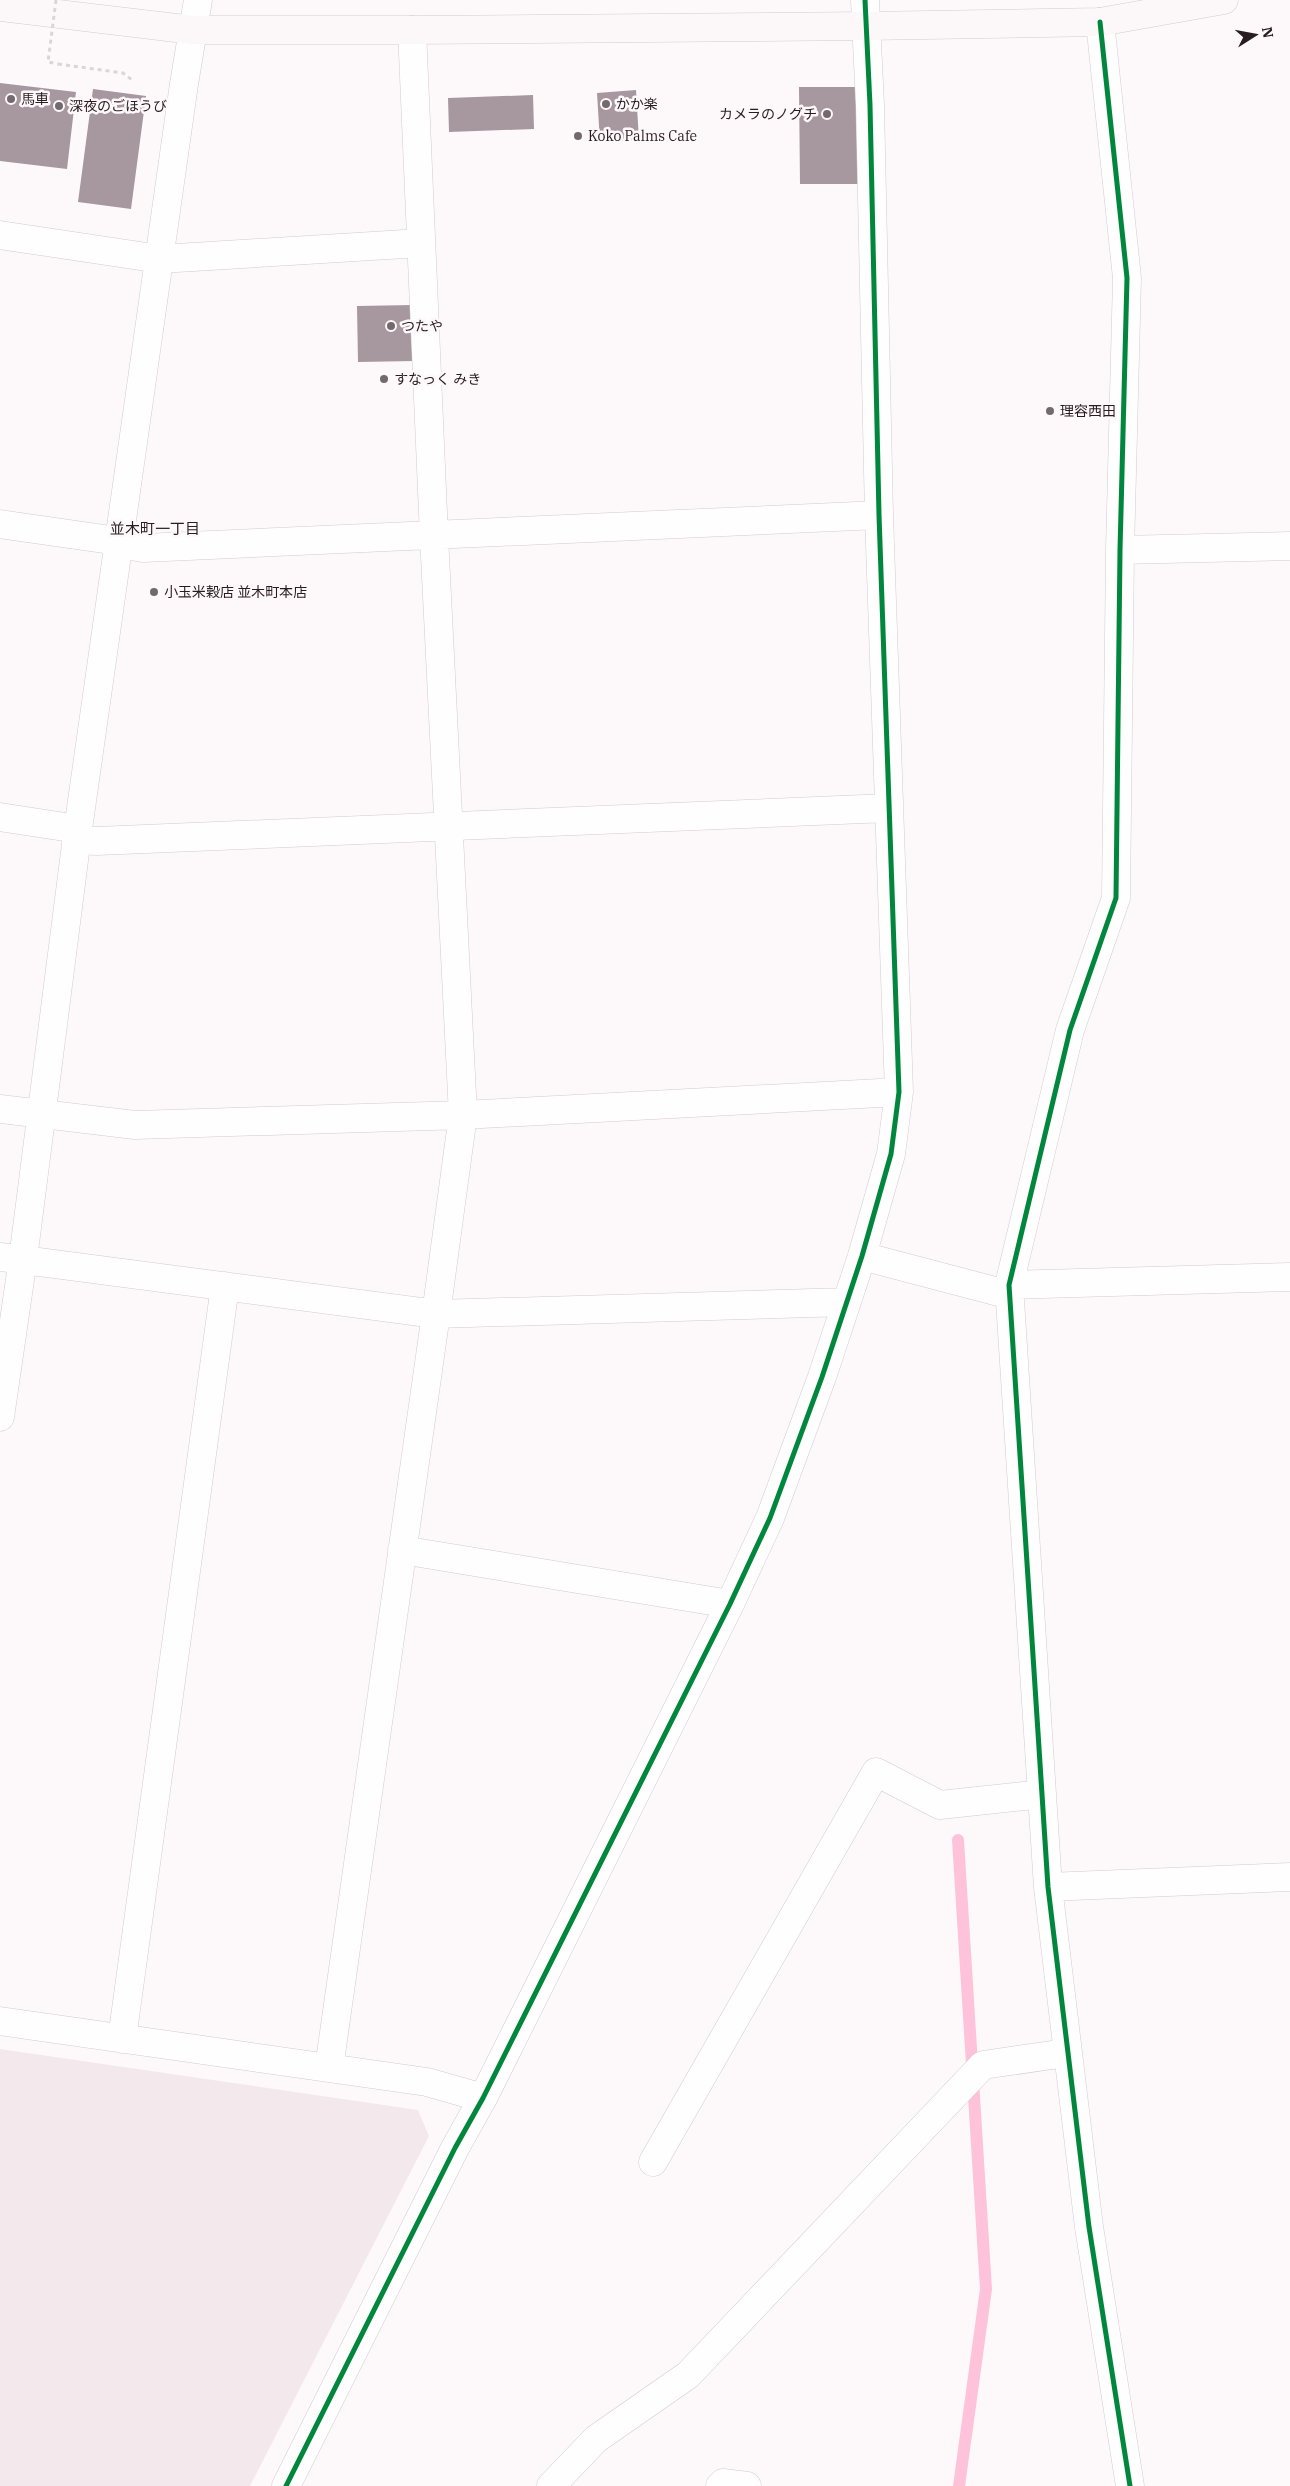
<svg xmlns="http://www.w3.org/2000/svg" width="1290" height="2486" viewBox="0 0 1290 2486" font-family="'IBM Plex Serif','Noto Sans JP',serif">
<style>
.built{fill:#f3e9ed}
.lines{fill:none;stroke-linecap:round;stroke-linejoin:round}
.stream{stroke:#fec2db;stroke-width:12}
.building{fill:#a7979f}
.street-casing{stroke:#d2cbce;stroke-width:29}
.secondary-casing{stroke:#d2cbce;stroke-width:29}
.path{stroke:#d8d6d6;stroke-width:3;stroke-dasharray:4 4;stroke-linecap:butt}
.street{stroke:#fffefe;stroke-width:28}
.secondary{stroke:#fcf8fa;stroke-width:28}
.path-bridge{stroke:#d8d6d6;stroke-width:3;stroke-dasharray:4 4;stroke-linecap:butt}
.cycleway-casing{stroke:#fef8fa;stroke-width:8}
.cycleway{stroke:#00873e;stroke-width:5}
.poi-dot{fill:#726a6d;stroke:#fef8fa;stroke-width:2}
.labels{text-anchor:middle;dominant-baseline:central;stroke-width:5;stroke-linejoin:round;paint-order:stroke}
.poi-label{font-size:14px;fill:#271d21;stroke:#fef8fa;text-anchor:start}
.neighbourhood-label{font-size:15px;fill:#271d21;stroke:#fef8fa}
</style>
<rect width="100%" height="100%" fill="#fdf9fb"/>
<!-- built -->
<path class="built" d="M 0,2049 L 418,2110 L 429,2136 L 250,2486 L 0,2486 Z"/>
<g class="lines">
<!-- stream -->
<path class="stream" d="M 958,1840 L 986,2289 L 959,2486"/>
</g>
<!-- building -->
<path class="building" d="M 0,83 L 76,92 L 67,169 L 0,161 Z
M 799,87 L 860,87 L 861,184 L 800,184 Z
M 93,89 L 146,96 L 131,209 L 78,202 Z
M 636,90 L 639,140 L 600,142 L 597,93 Z
M 533,95 L 534,129 L 449,132 L 448,98 Z
M 413,305 L 415,361 L 358,362 L 357,306 Z"/>
<g class="lines">
<defs>
<path id="street" d="M 1100,22 L 1127,278 L 1120,550 L 1116,898 L 1070,1030 L 1009,1285 L 1048,1887 L 1089,2227 L 1130,2486
M 0,235 L 160,259 L 421,243
M 0,524 L 118,541
M 118,544 L 143,548 L 879,515
M 1120,550 L 1290,546
M 0,817 L 78,829
M 76,840 L 97,841 L 888,808
M 0,1109 L 135,1125 L 463,1115 L 899,1092
M 862,1256 L 1010,1295
M 0,1257 L 436,1314 L 846,1302
M 1009,1285 L 1290,1277
M 0,1417 L 23,1259 L 78,829 L 184,84 L 198,0
M 402,1550 L 730,1604
M 1048,1887 L 1290,1877
M 0,2021 L 427,2082 L 483,2098
M 122,2039 L 225,1286
M 329,2068 L 436,1314 L 463,1115 L 434,536 L 412,30
M 653,2162 L 876,1772 L 940,1805 L 1042,1794
M 286,2486 L 455,2148 L 483,2098 L 730,1604 L 770,1518 L 822,1377 L 862,1256 L 891,1154 L 899,1092 L 879,515 L 870,105 L 865,0
M 551,2486 L 596,2439 L 688,2375 L 983,2065 L 1066,2053
M 720,2486 L 723,2483 L 747,2486"/>
<path id="secondary" d="M 0,7 L 193,30 L 412,30 L 866,26 L 1100,22 L 1224,0"/>
</defs>
<!-- street casing -->
<use href="#street" class="street-casing"/>
<!-- secondary casing -->
<use href="#secondary" class="secondary-casing"/>
<!-- path -->
<path class="path" d="M 58,64 L 123,73 L 132,80"/>
<!-- street -->
<use href="#street" class="street"/>
<!-- secondary -->
<use href="#secondary" class="secondary"/>
<!-- path-bridge -->
<path class="path-bridge" d="M 56,0 L 48,62 L 58,64"/>
<defs>
<path id="cycleway" d="M 1100,22 L 1127,278 L 1120,550 L 1116,898 L 1070,1030 L 1009,1285 L 1048,1887 L 1089,2227 L 1130,2486
M 286,2486 L 455,2148 L 483,2098 L 730,1604 L 770,1518 L 822,1377 L 862,1256 L 891,1154 L 899,1092 L 879,515 L 870,105 L 865,0"/>
</defs>
<!-- cycleway casing -->
<use href="#cycleway" class="cycleway-casing"/>
<!-- cycleway -->
<use href="#cycleway" class="cycleway"/>
</g>
<!-- markers -->
<g class="poi-dot">
<circle cx="11" cy="99" r="5"/>
<circle cx="606" cy="104" r="5"/>
<circle cx="59" cy="106" r="5"/>
<circle cx="827" cy="114" r="5"/>
<circle cx="578" cy="136" r="5"/>
<circle cx="391" cy="326" r="5"/>
<circle cx="384" cy="379" r="5"/>
<circle cx="1050" cy="411" r="5"/>
<circle cx="154" cy="592" r="5"/>
</g>
<g class="labels">
<!-- poi labels -->
<g class="poi-label">
<text x="21" y="99">馬車</text>
<text x="616" y="104">かか楽</text>
<text x="69" y="106">深夜のごほうび</text>
<text x="817" y="114" text-anchor="end">カメラのノグチ</text>
<text x="588" y="136">Koko Palms Cafe</text>
<text x="401" y="326">つたや</text>
<text x="394" y="379">すなっく みき</text>
<text x="1060" y="411">理容西田</text>
<text x="164" y="592">小玉米穀店 並木町本店</text>
</g>
<!-- neighbourhood labels -->
<g class="neighbourhood-label">
<text x="155" y="528">並木町一丁目</text>
</g>
</g>
<!-- north arrow -->
<g transform="translate(1255 35) rotate(79)" stroke="#fef8fa" stroke-width="4" paint-order="stroke">
<path d="M0-4L9 19L0 12L-9 19Z" fill="#271d21"/>
<text y="-8" font-size="14" font-weight="bold" text-anchor="middle" fill="#271d21">N</text>
</g>
</svg>
